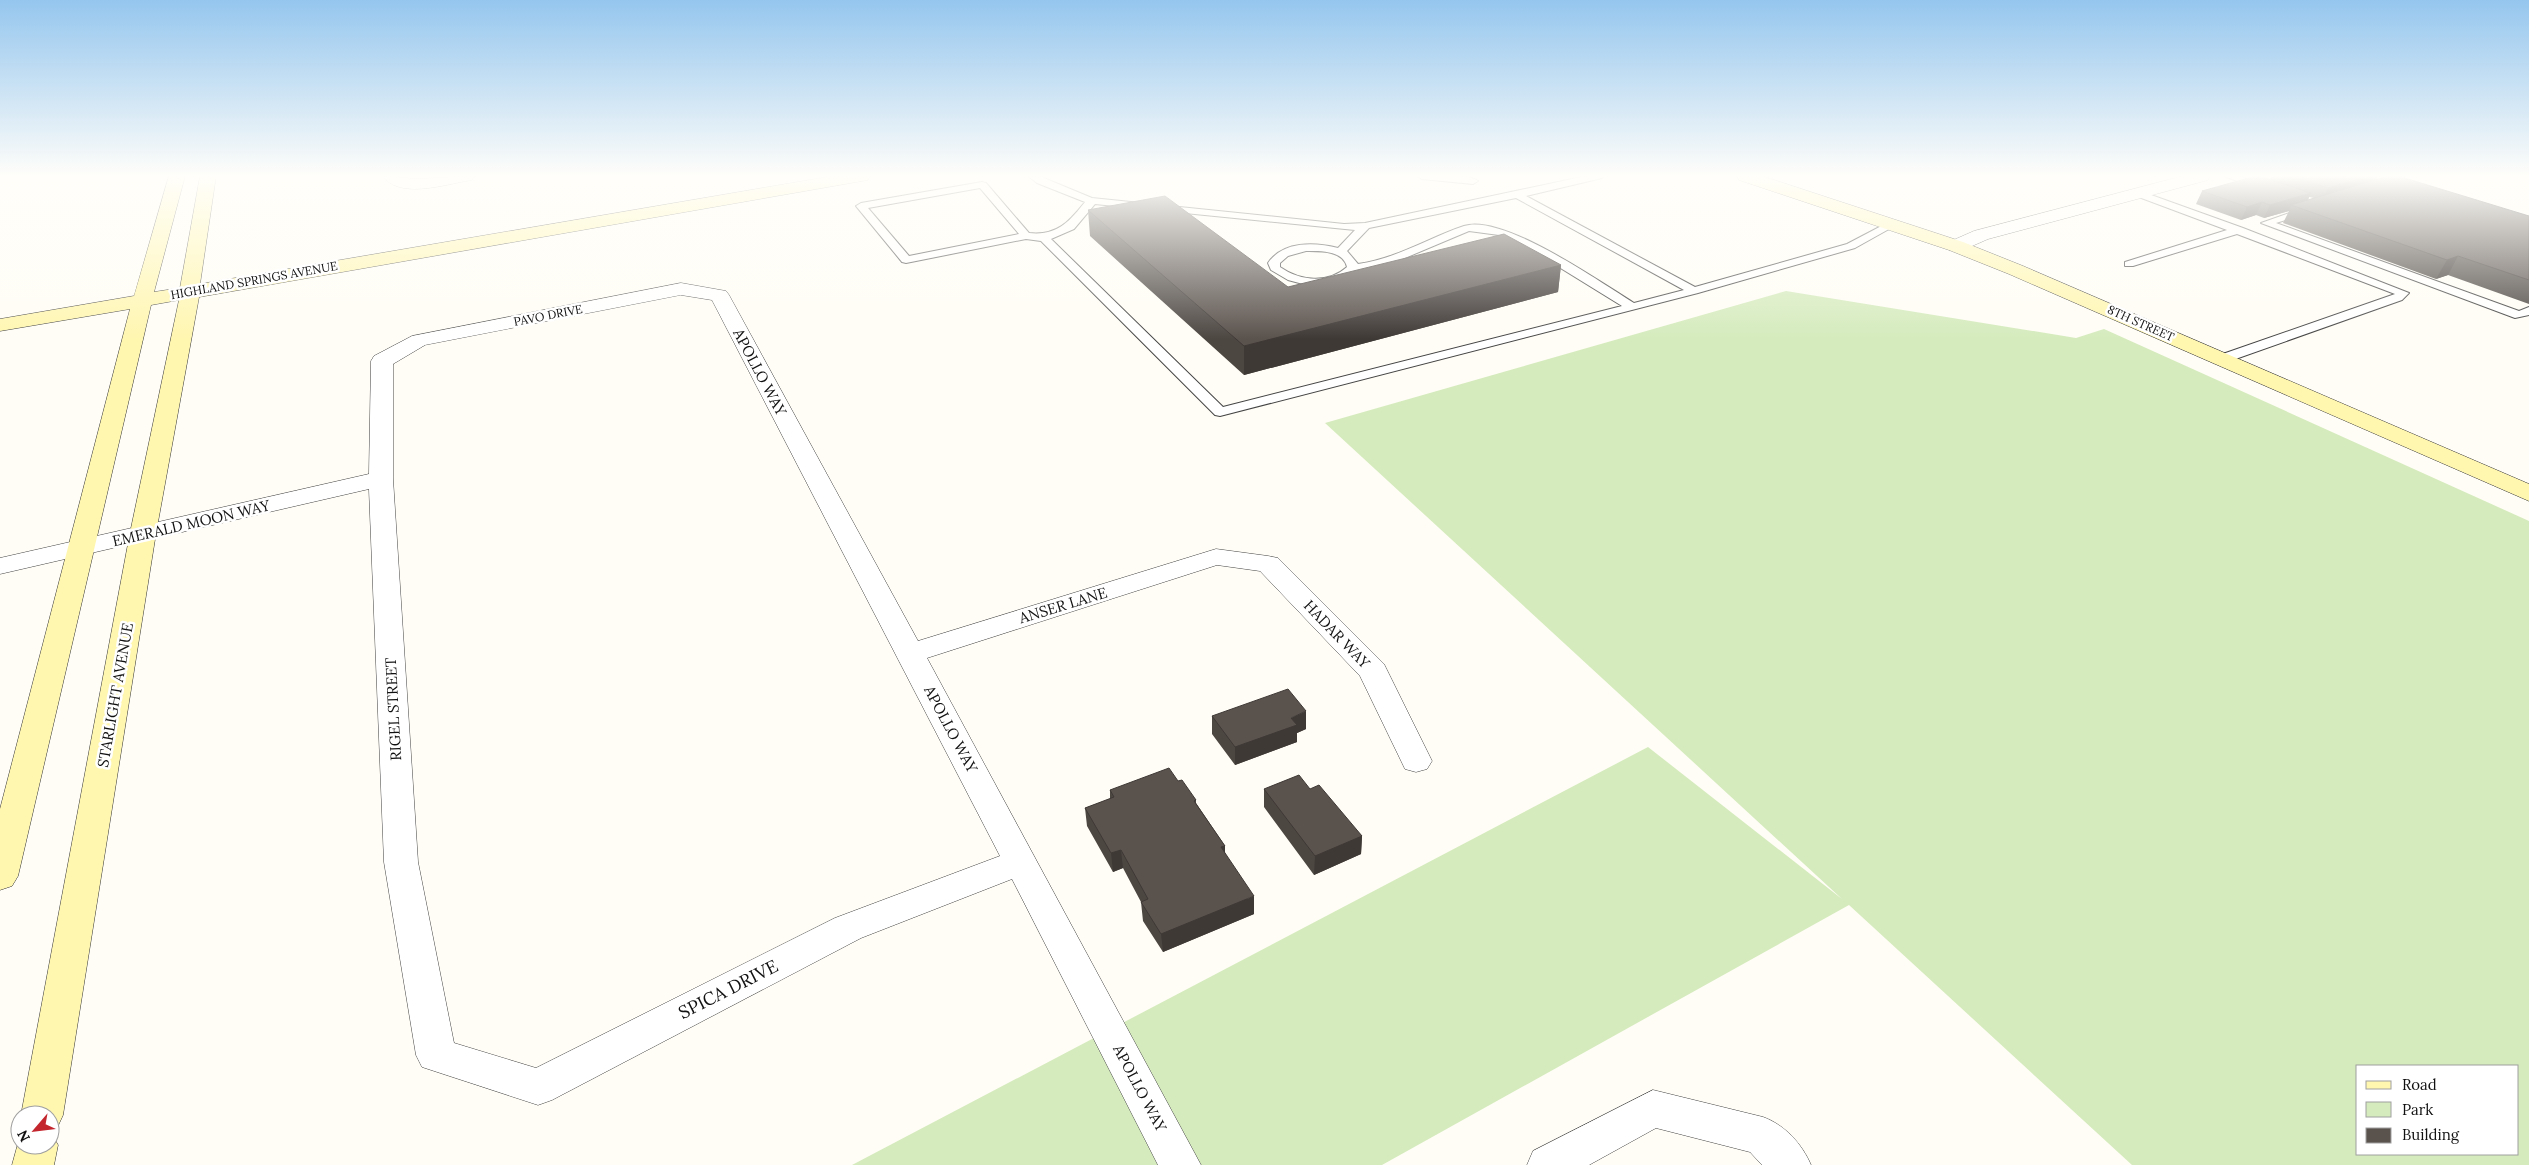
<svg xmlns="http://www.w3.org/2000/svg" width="2529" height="1165" viewBox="0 0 2529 1165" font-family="Lora,serif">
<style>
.green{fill:#d5ebbd;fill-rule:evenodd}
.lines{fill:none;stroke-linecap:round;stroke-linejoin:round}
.lane-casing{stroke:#444;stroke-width:2}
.street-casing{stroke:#444;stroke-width:1}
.secondary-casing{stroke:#333;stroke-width:1}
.lane{fill:#fff;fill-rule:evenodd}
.street{fill:#fff;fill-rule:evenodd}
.secondary{fill:#fff6b0;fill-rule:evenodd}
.wall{fill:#4d4742;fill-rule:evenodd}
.shaded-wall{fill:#3f3936}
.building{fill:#5a524d;stroke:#3f3936}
.labels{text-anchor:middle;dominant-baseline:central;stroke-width:5;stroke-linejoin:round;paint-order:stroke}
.far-street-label{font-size:12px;fill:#111;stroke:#fff}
.street-label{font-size:15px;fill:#111;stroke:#fff}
.near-street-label{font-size:18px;fill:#111;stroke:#fff}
</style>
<rect width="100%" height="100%" fill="#fffdf5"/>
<!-- green -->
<path class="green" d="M 1786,291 L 2076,338 L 2104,329 L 2529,521 L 2529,1165 L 2132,1165 L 1849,905 L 1382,1165 L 852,1165 L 1648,747 L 1842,899 L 1325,423 ZM 2358,1066 L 2518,1066 L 2518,1154 L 2358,1154 Z"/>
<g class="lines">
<defs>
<path id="lane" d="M 1028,176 L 1039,176 L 1092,198 L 1344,224 L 1365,223 L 1586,176 L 1603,176 L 1602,178 L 1526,196 L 1695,287 L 1847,244 L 1889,222 L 1893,221 L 1898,224 L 1855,248 L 1698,293 L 1220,416 L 1215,415 L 1041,241 L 1026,239 L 906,263 L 902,262 L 856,206 L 861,203 L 982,182 L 986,183 L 1029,233 C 1057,236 1069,222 1085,202 L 1037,183 ZM 980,188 L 1019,234 L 909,256 L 868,208 ZM 1516,198 L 1684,290 L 1634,303 C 1600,282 1502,213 1464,226 C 1428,238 1396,259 1358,264 L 1347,251 L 1369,228 ZM 1095,204 L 1355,230 L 1338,248 C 1314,242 1283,241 1268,263 L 1271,270 L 1288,280 L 1303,284 L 1326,285 L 1341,281 L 1356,271 L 1386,266 L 1469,231 L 1499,235 L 1520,243 L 1622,306 L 1223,407 L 1051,239 L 1074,229 ZM 1306,251 C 1320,251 1343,250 1347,267 C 1328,284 1300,281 1280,267 L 1280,263 L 1288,256 Z
M 1417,176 C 1431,176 1468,173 1478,181 L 1473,184 L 1422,179 Z
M 2224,176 L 2239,176 L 2268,187 L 2259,189 Z
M 2140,191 L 2243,228 L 2409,293 L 2402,300 L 2227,362 L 2217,362 L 2216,359 L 2217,356 L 2395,294 L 2237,234 L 2133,266 L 2125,266 L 2125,262 L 2227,230 L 2136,196 L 2136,192 Z
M 2307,207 L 2312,210 L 2311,212 L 2276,223 L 2519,311 L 2529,307 L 2529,315 L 2515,318 L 2261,223 Z"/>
<path id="street" d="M 383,176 L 417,179 L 474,176 L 472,180 L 466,181 C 444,185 398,199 383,176 Z
M 2183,176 L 2210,176 L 2208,180 L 1988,239 L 1963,250 L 1949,250 L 1947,246 L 1949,242 L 1974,231 Z
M 681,283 L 726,291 L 729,295 L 918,641 L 1216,549 L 1268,556 L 1278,558 L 1384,664 L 1432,761 L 1427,769 L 1416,772 L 1405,769 L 1360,676 L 1260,571 L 1217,565 L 927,658 L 1201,1165 L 1158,1165 L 1012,879 L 861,938 L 552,1100 L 538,1105 L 422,1067 L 416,1055 L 384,862 L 369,489 L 0,574 L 0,558 L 369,474 L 371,361 L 374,356 L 412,336 ZM 681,295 L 712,300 L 1000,856 L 835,918 L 536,1068 L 454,1043 L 418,862 L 393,479 L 393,364 L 425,345 Z
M 1653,1090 L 1763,1117 C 1785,1125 1802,1144 1811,1165 L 1762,1165 L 1750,1152 L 1656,1128 L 1589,1165 L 1527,1165 L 1533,1151 Z"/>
<path id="secondary" d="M 169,176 L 185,176 L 154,292 L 180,288 L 200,176 L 216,176 L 200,284 L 833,176 L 870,176 L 868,180 L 862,181 L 199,297 L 156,533 L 63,1115 L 57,1128 L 50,1131 L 58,1145 L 54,1165 L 12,1165 L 20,1136 L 20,1145 L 50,1145 L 50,1115 L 21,1115 L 130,533 L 179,300 L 151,305 L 18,876 L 12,886 L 0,890 L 0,809 L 130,309 L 0,331 L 0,319 L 134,296 Z
M 1737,176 L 1762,176 L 1963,242 L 2023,266 L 2529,484 L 2529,501 L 2009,274 L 1949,250 L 1739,180 Z"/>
</defs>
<!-- lane casing -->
<use href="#lane" class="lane-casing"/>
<!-- street casing -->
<use href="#street" class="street-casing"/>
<!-- secondary casing -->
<use href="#secondary" class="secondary-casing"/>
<!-- lane -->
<use href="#lane" class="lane"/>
<!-- street -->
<use href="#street" class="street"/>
<!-- secondary -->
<use href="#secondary" class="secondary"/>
</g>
<!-- wall -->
<path class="wall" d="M 2271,176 L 2378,176 L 2376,179 L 2529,216 L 2529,304 L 2448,275 L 2436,279 L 2283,223 L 2289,211 L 2264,218 L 2256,215 L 2241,220 L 2196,204 L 2202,191 L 2270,179 ZM 2309,197 L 2314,198 L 2308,200 Z
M 1088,210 L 1288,287 L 1561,265 L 1558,292 L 1244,375 L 1090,236 Z
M 1212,716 L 1306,729 L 1297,733 L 1297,742 L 1235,765 L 1212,734 Z
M 1178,781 L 1196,800 L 1196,803 L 1225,846 L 1225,853 L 1254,914 L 1163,952 L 1143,921 L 1141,902 L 1123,868 L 1113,872 L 1087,826 L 1085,808 L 1110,799 L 1110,790 Z
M 1264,789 L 1310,789 L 1362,836 L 1361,854 L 1314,875 L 1264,807 Z"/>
<!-- shaded-wall -->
<path class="shaded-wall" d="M 2369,176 L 2378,176 L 2373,185 L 2322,201 L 2328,188 Z
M 2311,193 L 2305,206 L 2291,205 L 2289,211 L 2264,218 L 2270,205 Z
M 2262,202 L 2256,215 L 2241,220 L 2247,207 Z
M 2458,256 L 2448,275 L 2436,279 L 2447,260 Z
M 1561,265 L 1558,292 L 1244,375 L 1244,346 Z
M 1306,711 L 1306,729 L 1297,733 L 1297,742 L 1235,765 L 1235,747 L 1291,718 Z
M 1362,836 L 1361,854 L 1314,875 L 1315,856 Z
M 1225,846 L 1225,864 L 1221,847 Z
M 1121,850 L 1123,868 L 1113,872 L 1111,853 Z
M 1254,896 L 1254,914 L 1163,952 L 1161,934 Z"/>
<!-- building -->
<path class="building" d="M 2256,176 L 2260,176 L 2311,193 L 2270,205 L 2262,202 L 2247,207 L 2202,191 Z
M 2290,176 L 2369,176 L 2328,188 Z
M 2388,176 L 2398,176 L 2529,216 L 2529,280 L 2458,256 L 2447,260 L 2291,205 Z
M 1165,196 L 1288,287 L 1504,234 L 1561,265 L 1244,346 L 1088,210 Z
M 1288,689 L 1306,711 L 1291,718 L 1297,725 L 1235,747 L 1212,716 Z
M 1169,768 L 1178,781 L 1182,780 L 1196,800 L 1194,801 L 1225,846 L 1221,847 L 1254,896 L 1161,934 L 1141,902 L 1148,899 L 1121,850 L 1111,853 L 1085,808 L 1114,797 L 1110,790 Z
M 1299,775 L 1310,789 L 1319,785 L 1362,836 L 1315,856 L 1264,789 Z"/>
<!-- sky -->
<linearGradient id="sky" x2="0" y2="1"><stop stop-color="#95c6ee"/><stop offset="0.52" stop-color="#fffefa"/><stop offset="1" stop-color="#fffefa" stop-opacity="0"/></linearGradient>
<rect width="2529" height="339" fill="url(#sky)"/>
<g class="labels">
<!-- far-street labels -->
<g class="far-street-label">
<text transform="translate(254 280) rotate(-10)">HIGHLAND SPRINGS AVENUE</text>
<text transform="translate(548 315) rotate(-11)">PAVO DRIVE</text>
<text transform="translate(2141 323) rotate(24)">8TH STREET</text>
</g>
<!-- street labels -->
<g class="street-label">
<text transform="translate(760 372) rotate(62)">APOLLO WAY</text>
<text transform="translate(191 523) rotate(-13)">EMERALD MOON WAY</text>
<text transform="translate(1063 605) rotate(-17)">ANSER LANE</text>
<text transform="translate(1337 634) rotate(46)">HADAR WAY</text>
<text transform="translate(115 695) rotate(-80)">STARLIGHT AVENUE</text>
<text transform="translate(393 709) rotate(-93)">RIGEL STREET</text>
<text transform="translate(951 729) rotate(62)">APOLLO WAY</text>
<text transform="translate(1140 1088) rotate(62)">APOLLO WAY</text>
</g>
<!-- near-street labels -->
<g class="near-street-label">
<text transform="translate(728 989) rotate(-27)">SPICA DRIVE</text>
</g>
</g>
<!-- legend -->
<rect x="2356" y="1065" width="162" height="90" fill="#ffffff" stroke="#a0a0a0"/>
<rect x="2366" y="1081" width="25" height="8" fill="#fff6b0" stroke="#a0a0a0"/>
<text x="2402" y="1090" font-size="15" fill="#111111">Road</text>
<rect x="2366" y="1102" width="25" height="15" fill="#d5ebbd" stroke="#a0a0a0"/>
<text x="2402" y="1115" font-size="15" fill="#111111">Park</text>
<rect x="2366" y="1128" width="25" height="15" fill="#5a524d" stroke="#a0a0a0"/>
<text x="2402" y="1140" font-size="15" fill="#111111">Building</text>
<!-- north arrow -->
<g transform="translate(35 1130) rotate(242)"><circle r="24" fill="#ffffff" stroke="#a0a0a0"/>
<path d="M0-4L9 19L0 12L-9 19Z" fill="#c4262e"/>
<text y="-8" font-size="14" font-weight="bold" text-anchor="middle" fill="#111111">N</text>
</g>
</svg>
